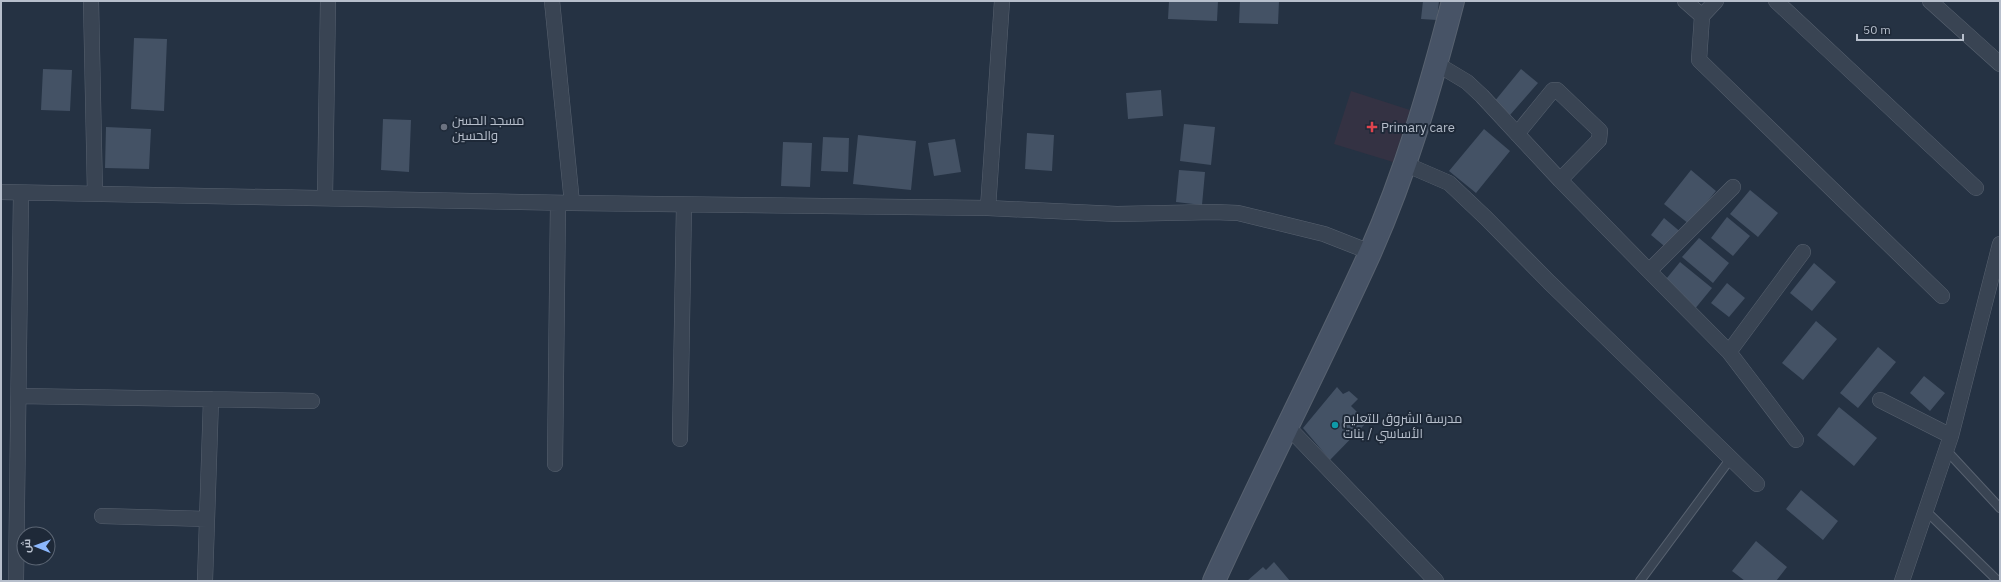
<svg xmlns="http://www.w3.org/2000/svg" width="2001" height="582" viewBox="0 0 2001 582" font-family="'IBM Plex Sans',Cairo,sans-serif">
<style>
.medical{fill:#343243}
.building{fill:#445265}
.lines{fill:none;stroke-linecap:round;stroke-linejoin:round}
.service-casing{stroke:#586270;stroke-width:10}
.minor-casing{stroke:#586270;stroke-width:16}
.secondary-casing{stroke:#586270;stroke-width:24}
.service{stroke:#394453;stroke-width:8}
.minor{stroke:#394453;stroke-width:15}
.secondary{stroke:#475366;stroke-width:22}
.worship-dot{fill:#6b7280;stroke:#1e2938;stroke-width:1.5}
.health-dot{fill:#e0444e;stroke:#1e2938;stroke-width:1.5}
.culture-dot{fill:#0f9aa8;stroke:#1e2938;stroke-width:1.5}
.labels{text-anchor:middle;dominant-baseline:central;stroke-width:4;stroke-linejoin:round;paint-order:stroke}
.poi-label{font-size:13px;fill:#b7bfcc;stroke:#1e2938;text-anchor:start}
</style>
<rect width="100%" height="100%" fill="#253243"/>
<!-- medical -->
<path class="medical" d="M 1351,91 L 1410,110 L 1393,162 L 1334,144 Z"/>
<!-- building -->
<path class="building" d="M 1169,1 L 1218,1 L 1217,21 L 1168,19 Z
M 1240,1 L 1279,1 L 1278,24 L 1239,23 Z
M 1423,1 L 1439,1 L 1437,20 L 1421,19 Z
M 134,38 L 167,39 L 164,111 L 131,109 Z
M 43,69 L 72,70 L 70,111 L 41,110 Z
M 1521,69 L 1538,83 L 1510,115 L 1494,102 Z
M 1161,90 L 1163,116 L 1128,119 L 1126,93 Z
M 383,119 L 411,120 L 409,172 L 381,170 Z
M 1184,124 L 1215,127 L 1211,165 L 1180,161 Z
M 106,127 L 151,129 L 149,169 L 105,168 Z
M 1484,129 L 1510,151 L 1476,193 L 1449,171 Z
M 1027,133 L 1054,135 L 1052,171 L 1025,169 Z
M 858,135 L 916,141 L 911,190 L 853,184 Z
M 823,137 L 849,138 L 848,172 L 821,171 Z
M 955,139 L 961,172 L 934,176 L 928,143 Z
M 783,142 L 812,143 L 810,187 L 781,186 Z
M 1179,170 L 1205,172 L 1202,205 L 1176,202 Z
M 1691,170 L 1716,191 L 1689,224 L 1664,204 Z
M 1750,190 L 1778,213 L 1758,237 L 1730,214 Z
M 1727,217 L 1750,236 L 1733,256 L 1711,238 Z
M 1664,218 L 1683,234 L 1669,250 L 1651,235 Z
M 1699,238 L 1729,263 L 1713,283 L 1682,257 Z
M 1680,262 L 1712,288 L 1694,310 L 1662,284 Z
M 1814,263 L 1836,282 L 1812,311 L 1790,293 Z
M 1727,283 L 1745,298 L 1729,317 L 1711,303 Z
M 1816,321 L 1837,339 L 1803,380 L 1782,363 Z
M 1878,347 L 1896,362 L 1858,408 L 1840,393 Z
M 1924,376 L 1945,393 L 1930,411 L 1910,393 Z
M 1337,387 L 1343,394 L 1349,391 L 1358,399 L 1351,406 L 1367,422 L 1330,460 L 1303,428 Z
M 1839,407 L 1877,438 L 1854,466 L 1817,435 Z
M 1801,490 L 1838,521 L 1823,540 L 1786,509 Z
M 1756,541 L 1787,567 L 1776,581 L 1745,581 L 1732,571 Z
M 1274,562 L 1290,581 L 1247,581 L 1263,567 L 1266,570 Z"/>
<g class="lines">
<defs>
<path id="service" d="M 1947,451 L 2000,508
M 1925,510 L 1998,581
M 1640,581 L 1731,458"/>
<path id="minor" d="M 91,1 L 95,194
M 552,1 L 572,203
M 1685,1 L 1702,16
M 1716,1 L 1702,16 L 1699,60 L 1942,296
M 1776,1 L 1976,188
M 1930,1 L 2000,64
M 1437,64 L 1467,82 L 1482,96 L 1560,180 L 1649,271 L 1733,187
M 1517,134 L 1553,90 L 1557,90 L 1600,131 L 1599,140 L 1560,180
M 1405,164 L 1449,183 L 1486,218 L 1549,282 L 1757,484
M 1,192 L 572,203 L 988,208 L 1117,214 L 1214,212 L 1238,213 L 1324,234 L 1370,252
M 325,198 L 328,1
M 988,208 L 1002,1
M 1649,271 L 1729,352 L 1803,252
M 1729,352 L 1796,440
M 19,396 L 312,401
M 1880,400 L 1951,436
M 1287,426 L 1436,581
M 680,439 L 684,205
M 555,464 L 558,203
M 102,516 L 207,519
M 16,581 L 21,193
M 205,581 L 211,399
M 1902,581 L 1951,436 L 2000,244"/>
<path id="secondary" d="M 1214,581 C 1264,471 1320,363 1370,253 C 1406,172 1431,86 1453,1"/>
</defs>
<!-- service casing -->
<use href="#service" class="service-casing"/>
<!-- minor casing -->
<use href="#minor" class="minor-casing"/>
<!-- secondary casing -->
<use href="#secondary" class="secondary-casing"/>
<!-- service -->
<use href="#service" class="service"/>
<!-- minor -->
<use href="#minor" class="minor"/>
<!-- secondary -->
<use href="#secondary" class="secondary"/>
</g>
<!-- markers -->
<circle class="worship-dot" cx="444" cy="127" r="4"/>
<path class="health-dot" d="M1370 121h4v4h4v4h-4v4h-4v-4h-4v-4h4z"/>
<circle class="culture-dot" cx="1335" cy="425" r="4"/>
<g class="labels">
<!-- poi labels -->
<g class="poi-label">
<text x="452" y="120">مسجد الحسن<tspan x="452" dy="15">والحسين</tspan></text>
<text x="1381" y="127">Primary care</text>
<text x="1343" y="418">مدرسة الشروق للتعليم<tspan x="1343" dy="15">الأساسي / بنات</tspan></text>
</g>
</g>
<!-- border -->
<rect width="2001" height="582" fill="none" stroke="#b7bfcc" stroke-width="4"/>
<!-- north arrow -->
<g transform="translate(36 546) rotate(271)"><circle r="19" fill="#1e2938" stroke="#5b6573"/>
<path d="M0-3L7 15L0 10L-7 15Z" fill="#8bb7fd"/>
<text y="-6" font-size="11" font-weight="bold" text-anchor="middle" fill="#b7bfcc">ش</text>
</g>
<!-- scale -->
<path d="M1857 34v6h106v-6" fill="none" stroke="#b7bfcc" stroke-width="2"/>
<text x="1863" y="34" font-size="12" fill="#b7bfcc" stroke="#1e2938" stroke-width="3" paint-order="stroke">50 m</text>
</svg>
